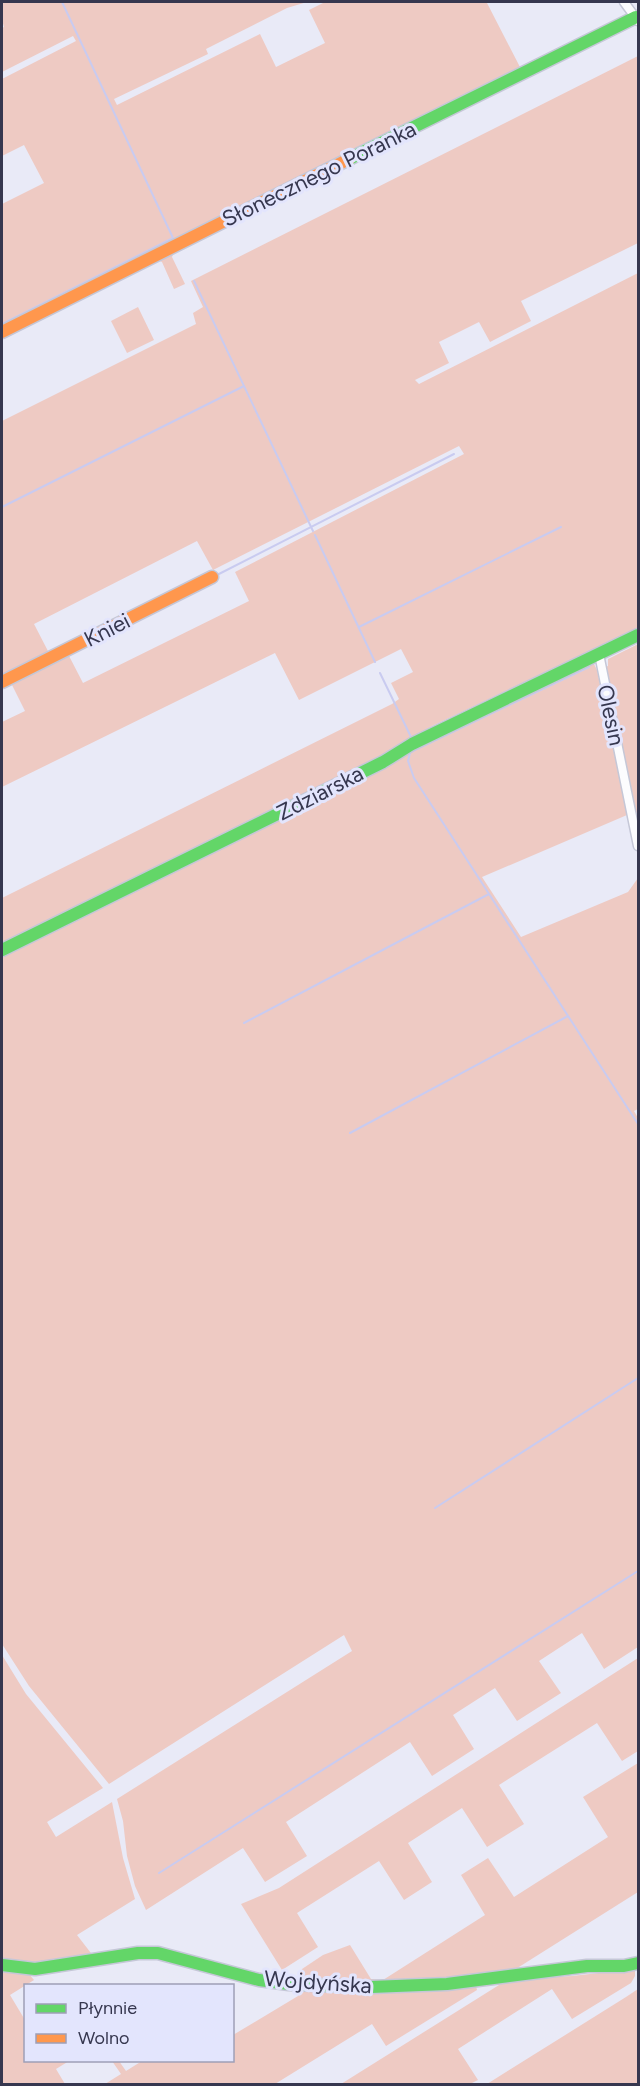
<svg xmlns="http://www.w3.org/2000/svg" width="640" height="2086" viewBox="0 0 640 2086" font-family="Figtree,sans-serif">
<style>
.green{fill:#eecac3}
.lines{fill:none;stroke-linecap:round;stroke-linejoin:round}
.stream{stroke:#c9cbf0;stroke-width:2}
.street-casing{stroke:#c5c7d7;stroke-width:11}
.fast-casing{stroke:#c5c7d7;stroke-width:15}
.slow-casing{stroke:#c5c7d7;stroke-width:15}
.street{stroke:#fcfcfe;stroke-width:8}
.fast{stroke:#63d668;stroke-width:12}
.slow{stroke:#ff974d;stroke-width:12}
.labels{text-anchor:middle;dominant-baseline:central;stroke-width:6;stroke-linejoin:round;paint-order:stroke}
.street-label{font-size:22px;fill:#36374f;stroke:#e3e5fd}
</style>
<rect width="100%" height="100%" fill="#e9eaf7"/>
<!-- green -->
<path class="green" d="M 2,2 L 307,2 L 287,8 L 206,49 L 208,54 L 114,99 L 117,105 L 260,34 L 276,67 L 325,43 L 309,10 L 325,2 L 490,2 L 487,3 L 521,69 L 2,328 L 2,204 L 44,183 L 24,145 L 2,156 L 2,79 L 76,41 L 73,36 L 2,72 L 2,28 L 4,27 L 2,20 Z
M 638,56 L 638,243 L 521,301 L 531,321 L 490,342 L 479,322 L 439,342 L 449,363 L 415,380 L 419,384 L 638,273 L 638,628 L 432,726 L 390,751 L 391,754 L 193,852 L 190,851 L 2,945 L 2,898 L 392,704 L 399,699 L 391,683 L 413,672 L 401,649 L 299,700 L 275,653 L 2,787 L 2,722 L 25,711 L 11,683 L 68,654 L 83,683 L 249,601 L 235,572 L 464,454 L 459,446 L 213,570 L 197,541 L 34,624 L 49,653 L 2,677 L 2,421 L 196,324 L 193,313 L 203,307 L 191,281 Z
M 174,252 L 172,257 L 185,284 L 174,289 L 162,262 L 157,260 Z
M 138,307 L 154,340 L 127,353 L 111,321 Z
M 638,644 L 638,821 L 605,667 L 608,666 L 608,659 Z
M 590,663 L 594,664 L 597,670 L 627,815 L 482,877 L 521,937 L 628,892 L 638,878 L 638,1109 L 634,1111 L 638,1118 L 638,1647 L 604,1669 L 582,1633 L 539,1661 L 561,1693 L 517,1721 L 495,1688 L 453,1715 L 474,1749 L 432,1776 L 410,1742 L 286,1822 L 307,1856 L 265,1882 L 243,1848 L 146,1910 L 135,1886 L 127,1856 L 123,1821 L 117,1799 L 352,1651 L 344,1635 L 109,1784 L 29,1686 L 2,1644 L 2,953 Z
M 2,1655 L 26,1694 L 103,1788 L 47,1822 L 56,1837 L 112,1802 L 123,1858 L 135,1899 L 77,1935 L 94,1957 C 63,1961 33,1966 2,1962 Z
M 638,1658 L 638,1751 L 622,1761 L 597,1723 L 499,1785 L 524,1824 L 487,1847 L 462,1808 L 408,1843 L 432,1882 L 404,1900 L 379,1861 L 297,1913 L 318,1947 L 282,1970 L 241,1904 L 279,1888 Z
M 638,1763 L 638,1892 L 511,1972 L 431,1981 L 302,1982 L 299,1976 L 302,1969 L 323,1955 L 350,1945 L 371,1979 L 383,1980 L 485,1915 L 461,1875 L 488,1858 L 514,1897 L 608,1837 L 583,1797 Z
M 635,1969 L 635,1976 L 631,1983 L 572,2019 L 552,1989 L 458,2049 L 478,2080 L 470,2084 L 341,2084 L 507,1980 L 572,1976 Z
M 2,1970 L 29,1974 L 34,1980 L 10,1995 L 25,2020 L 26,2060 L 69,2061 L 56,2069 L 65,2084 L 2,2084 Z
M 476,1986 L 477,1990 L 386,2046 L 372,2024 L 275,2084 L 105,2084 L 121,2074 L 112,2061 L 119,2061 L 126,2071 L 142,2061 L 232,2060 L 233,2035 L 298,1996 L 295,1990 Z
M 638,1989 L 638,2084 L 487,2084 L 626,1997 Z"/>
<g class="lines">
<!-- stream -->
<path class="stream" d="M 194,281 L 313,531
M 2,324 L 173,238 L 62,2
M 2,507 L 244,386
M 315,535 L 375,662
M 215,576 L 454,454
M 359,627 L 561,527
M 589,667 L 417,749 L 410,753 L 408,761 L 414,778 L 638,1124
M 380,673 L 411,737
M 244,1023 L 489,894
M 350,1133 L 568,1016
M 435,1508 L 638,1378
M 159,1873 L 638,1571"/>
<defs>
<path id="street" d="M 624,2 L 638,21
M 599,654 L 638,846"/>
<path id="fast" d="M 349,159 L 636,17
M 2,950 L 383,762 L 412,744 L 638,635
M 2,1965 L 35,1969 L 138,1953 L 158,1953 L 259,1980 L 289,1984 L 371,1987 L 447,1984 L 587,1966 L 624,1966 L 638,1963"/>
<path id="slow" d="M 2,332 L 349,159
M 2,682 L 212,577"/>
</defs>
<!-- street casing -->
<use href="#street" class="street-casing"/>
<!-- fast casing -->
<use href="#fast" class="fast-casing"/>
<!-- slow casing -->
<use href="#slow" class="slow-casing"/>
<!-- street -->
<use href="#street" class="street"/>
<!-- fast -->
<use href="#fast" class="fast"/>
<!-- slow -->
<use href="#slow" class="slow"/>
</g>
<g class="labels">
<!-- street labels -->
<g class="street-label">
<text transform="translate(319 174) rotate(-26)">Słonecznego Poranka</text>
<text transform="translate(107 630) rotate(-27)">Kniei</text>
<text transform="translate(611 715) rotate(78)">Olesin</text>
<text transform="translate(320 793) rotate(-27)">Zdziarska</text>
<text transform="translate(318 1982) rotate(4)">Wojdyńska</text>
</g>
</g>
<!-- border -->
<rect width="640" height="2086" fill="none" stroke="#36374f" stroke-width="6"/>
<!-- legend -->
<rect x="24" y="1984" width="210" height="78" fill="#e3e5fd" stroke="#9e9fb7" stroke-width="1.5"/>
<rect x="36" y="2004" width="30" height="9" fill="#63d668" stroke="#9e9fb7" stroke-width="1.5"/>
<text x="78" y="2014" font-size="18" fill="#36374f">Płynnie</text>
<rect x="36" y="2034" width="30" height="9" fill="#ff974d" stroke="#9e9fb7" stroke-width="1.5"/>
<text x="78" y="2044" font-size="18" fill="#36374f">Wolno</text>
</svg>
